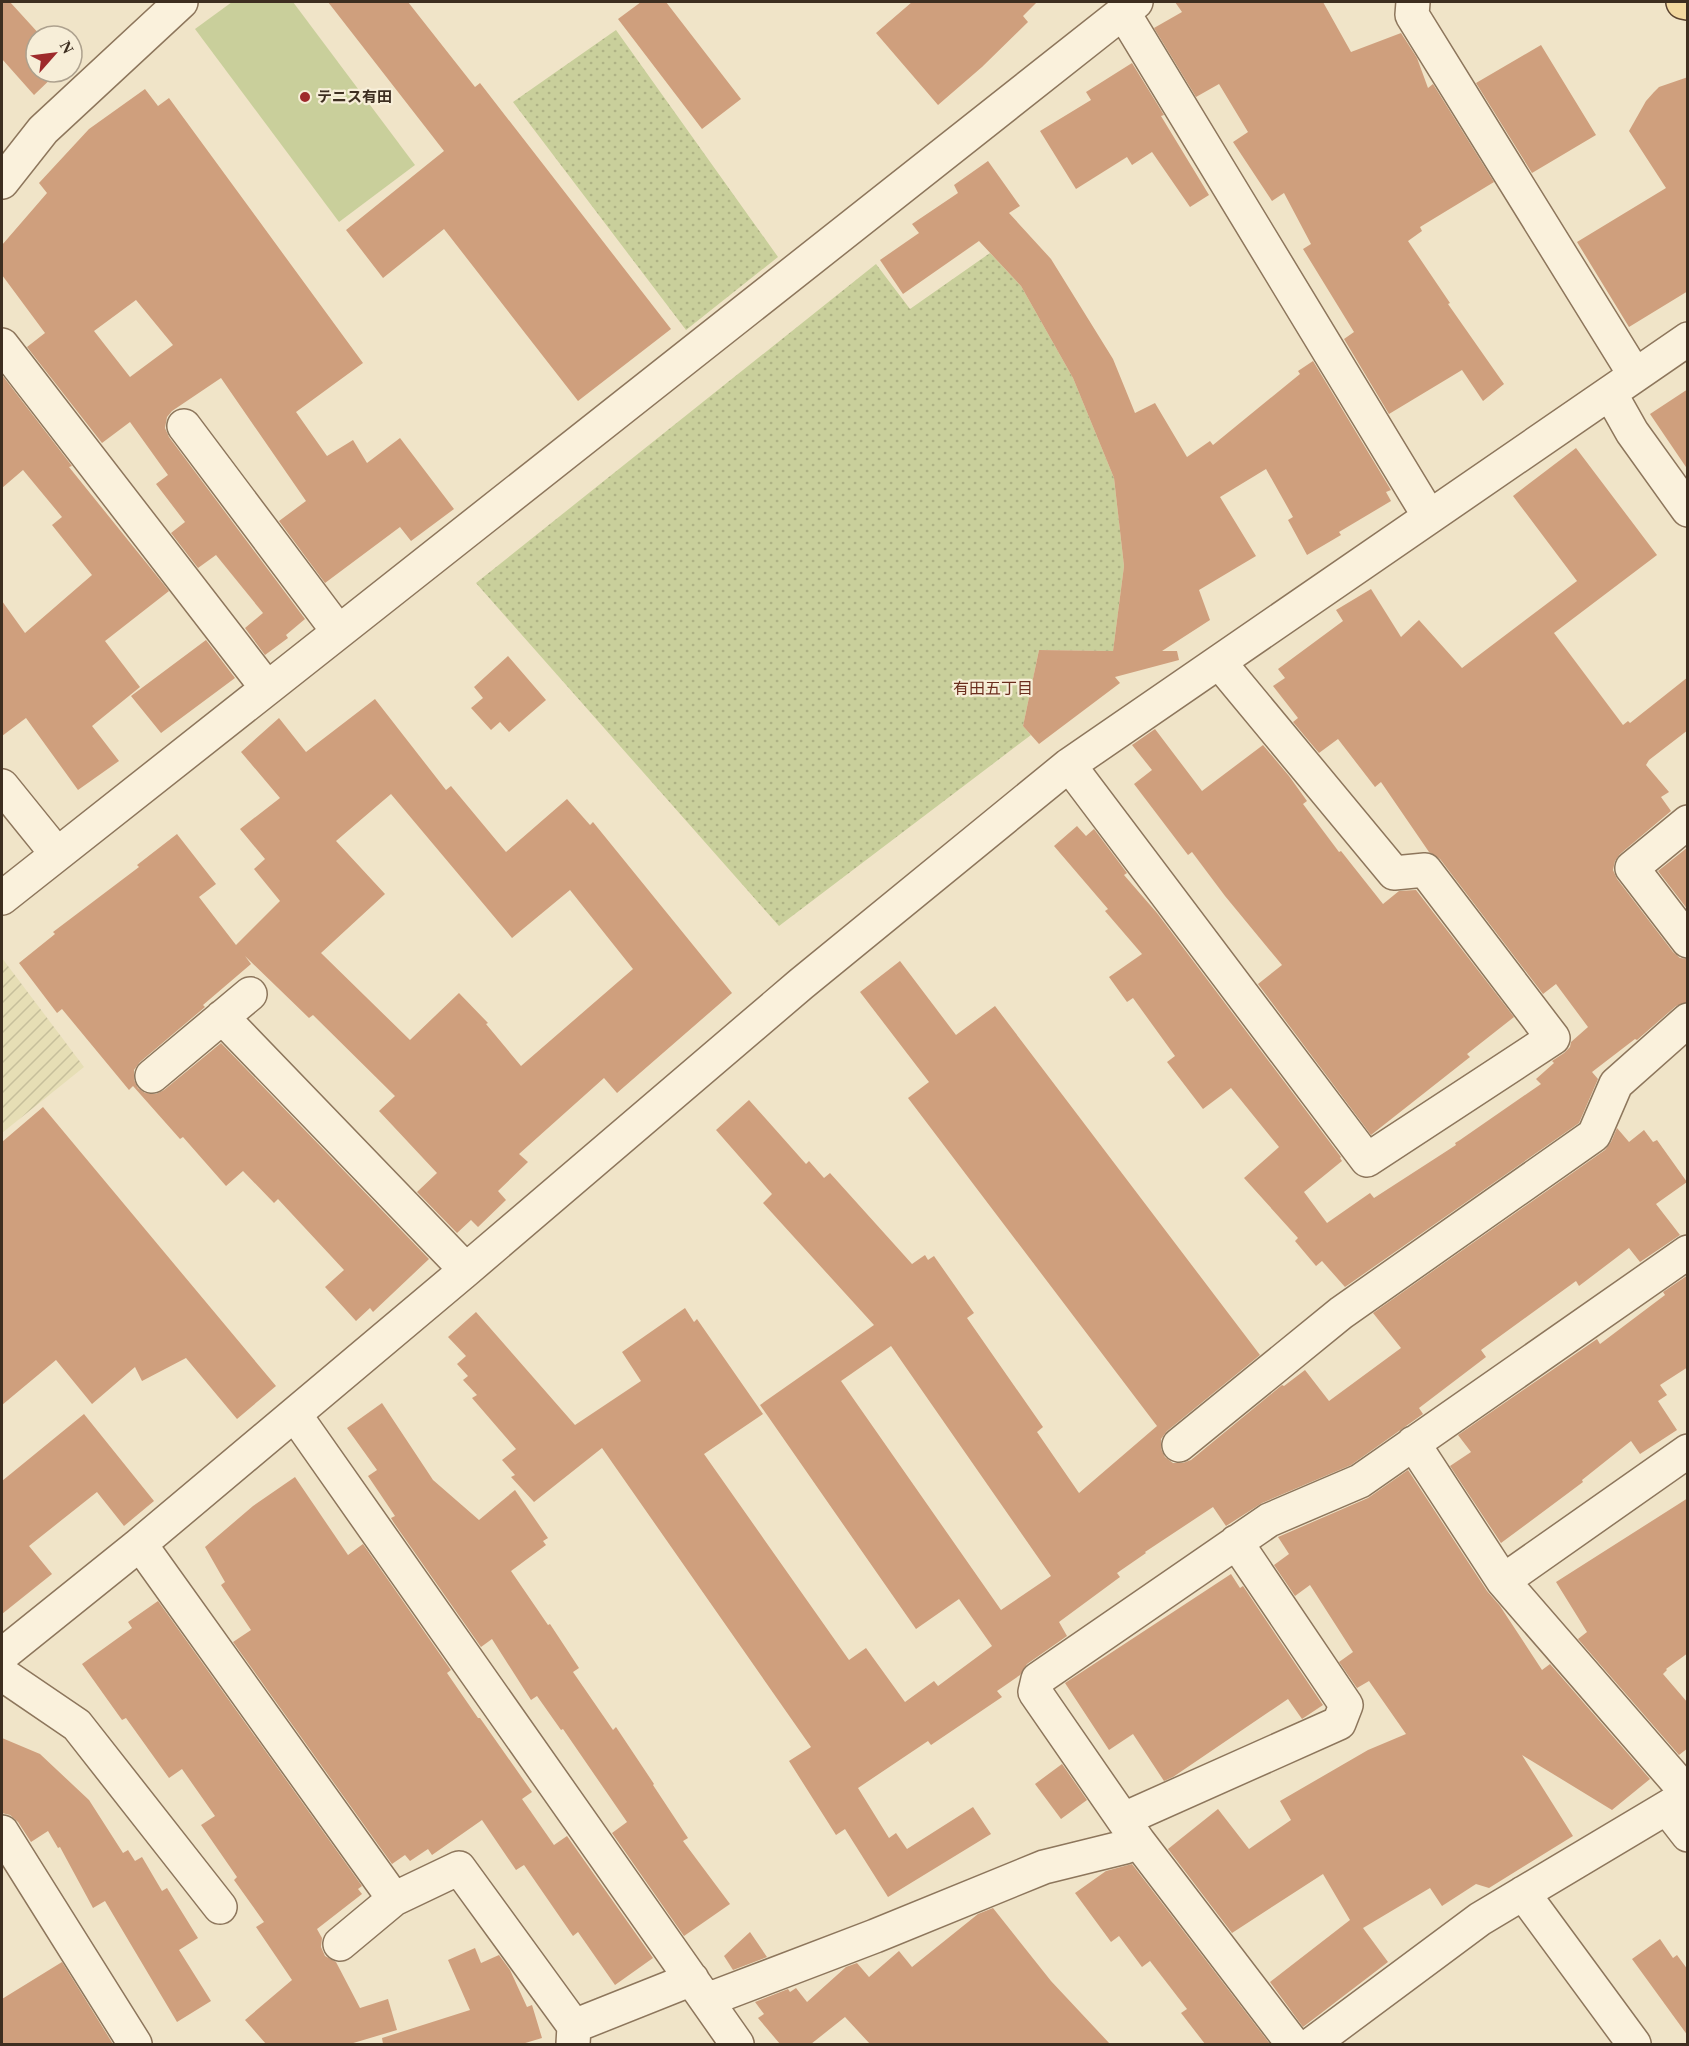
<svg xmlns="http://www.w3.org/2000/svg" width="1689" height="2046" viewBox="0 0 1689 2046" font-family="'Times New Roman','Noto Sans JP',serif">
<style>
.farmland{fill:url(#farmland-furrows)}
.grass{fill:url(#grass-dots)}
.pitch{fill:#c9cf9b}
.building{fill:#cf9f7d;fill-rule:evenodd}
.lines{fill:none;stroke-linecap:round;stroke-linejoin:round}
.minor-casing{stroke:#8d765c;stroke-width:36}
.major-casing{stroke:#5b4430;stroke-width:36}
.minor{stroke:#faf1dc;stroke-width:33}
.major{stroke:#f3d9a0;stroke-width:33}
.poi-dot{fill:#9e2a2b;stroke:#f7eed8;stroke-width:2}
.labels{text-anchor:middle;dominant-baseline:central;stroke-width:4.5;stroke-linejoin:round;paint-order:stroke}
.poi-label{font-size:15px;font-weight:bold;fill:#3d2e20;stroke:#f7eed8;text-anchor:start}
.neighbourhood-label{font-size:16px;fill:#6b2e1e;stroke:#f7eed8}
</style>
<defs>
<pattern id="farmland-furrows" width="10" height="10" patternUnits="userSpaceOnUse" patternTransform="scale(1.5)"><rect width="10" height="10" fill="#e6deb5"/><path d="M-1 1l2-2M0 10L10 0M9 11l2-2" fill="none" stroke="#c6bf9b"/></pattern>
<pattern id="grass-dots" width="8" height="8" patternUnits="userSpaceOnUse" patternTransform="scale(1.5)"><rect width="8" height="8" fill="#c9cf9b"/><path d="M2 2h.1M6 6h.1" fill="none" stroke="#aeb285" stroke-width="1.8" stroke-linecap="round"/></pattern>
</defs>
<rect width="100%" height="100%" fill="#f0e4c8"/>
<!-- farmland -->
<path class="farmland" d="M 2,958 L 84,1067 L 2,1133 Z"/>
<!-- grass -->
<path class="grass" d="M 616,30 L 778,257 L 686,330 L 513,102 Z
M 990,253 L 1021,286 L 1073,378 L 1114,478 L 1124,566 L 1113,651 L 1039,650 L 1023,726 L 1031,735 L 779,926 L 476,583 L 876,264 L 910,309 Z"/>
<!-- pitch -->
<path class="pitch" d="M 232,2 L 293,2 L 415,165 L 339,222 L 195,29 Z"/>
<!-- building -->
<path class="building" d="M 2,2 L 10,2 L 41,36 L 36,36 L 36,72 L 58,72 L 34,95 L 2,59 Z
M 328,2 L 408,2 L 475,87 L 480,83 L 671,329 L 578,401 L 444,229 L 383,278 L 346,230 L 444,151 Z
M 641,2 L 666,2 L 741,99 L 702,129 L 618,19 Z
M 912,2 L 1037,2 L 1023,16 L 1028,22 L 982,67 L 938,105 L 876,33 Z
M 1175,2 L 1323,2 L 1351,52 L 1401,33 L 1417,58 L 1428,88 L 1433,84 L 1494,182 L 1420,227 L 1422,231 L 1408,241 L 1450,303 L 1448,304 L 1504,384 L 1483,401 L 1462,370 L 1389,414 L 1344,339 L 1354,332 L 1303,249 L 1311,244 L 1284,193 L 1272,201 L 1233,142 L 1248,132 L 1219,84 L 1196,97 L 1154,28 L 1182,12 Z
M 1541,45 L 1596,135 L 1532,173 L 1476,83 Z
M 1132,63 L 1164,115 L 1161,116 L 1209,195 L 1190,207 L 1152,152 L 1132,165 L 1127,157 L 1076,189 L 1040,131 L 1091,100 L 1086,92 Z
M 1688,77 L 1688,291 L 1629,327 L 1577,242 L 1666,188 L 1629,131 L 1646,101 L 1654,92 L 1659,87 Z
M 145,89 L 158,106 L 169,98 L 363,363 L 296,412 L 327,456 L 353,440 L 367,463 L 400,438 L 454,509 L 411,541 L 400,527 L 325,583 L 279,521 L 306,501 L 221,378 L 172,411 L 167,417 L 165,428 L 169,437 L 305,619 L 286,635 L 288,638 L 265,655 L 245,628 L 263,613 L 216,555 L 198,568 L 171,533 L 185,522 L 156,484 L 168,475 L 130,422 L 102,443 L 27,347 L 45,333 L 2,275 L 2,245 L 47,193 L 39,183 L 89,129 ZM 136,300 L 173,345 L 130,377 L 94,331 Z
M 988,161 L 1020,206 L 1009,213 L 1051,259 L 1113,359 L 1135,413 L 1155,403 L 1187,457 L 1210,441 L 1213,445 L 1300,374 L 1298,371 L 1313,361 L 1391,490 L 1386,492 L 1391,501 L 1339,532 L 1341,535 L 1307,555 L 1288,520 L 1293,517 L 1266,469 L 1220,497 L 1256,556 L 1199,590 L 1210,620 L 1162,651 L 1177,651 L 1179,660 L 1115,677 L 1120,683 L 1039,744 L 1023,726 L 1039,650 L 1113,651 L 1124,566 L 1114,478 L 1073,378 L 1021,286 L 979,241 L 903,294 L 880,260 L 919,233 L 912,224 L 958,193 L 954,185 Z
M 2,375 L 72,466 L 69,467 L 169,591 L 105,641 L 140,687 L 92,726 L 119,761 L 78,790 L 26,718 L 2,736 L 2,601 L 25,633 L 92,575 L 52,525 L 62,517 L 23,470 L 2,488 Z
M 1688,389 L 1688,470 L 1650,414 Z
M 1576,448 L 1657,555 L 1554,633 L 1623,725 L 1628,721 L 1630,723 L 1688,677 L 1688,730 L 1649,760 L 1646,765 L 1669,792 L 1661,797 L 1671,811 L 1620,854 L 1615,861 L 1613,870 L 1617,879 L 1673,952 L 1680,958 L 1688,959 L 1688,1002 L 1676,1006 L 1637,1040 L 1635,1039 L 1592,1072 L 1598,1079 L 1579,1123 L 1345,1287 L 1322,1261 L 1316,1266 L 1295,1241 L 1298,1238 L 1244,1178 L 1279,1147 L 1231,1088 L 1203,1109 L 1167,1062 L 1175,1056 L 1133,998 L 1127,1002 L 1109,977 L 1142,954 L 1105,911 L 1108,909 L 1054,846 L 1077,826 L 1086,836 L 1094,829 L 1127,873 L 1124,875 L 1157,913 L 1341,1157 L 1340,1158 L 1342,1161 L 1304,1192 L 1327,1223 L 1370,1193 L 1374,1198 L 1456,1145 L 1455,1143 L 1460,1140 L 1541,1084 L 1536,1079 L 1554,1063 L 1552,1061 L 1564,1053 L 1570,1047 L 1571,1042 L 1588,1027 L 1556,984 L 1543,994 L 1440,859 L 1429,852 L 1381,782 L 1375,787 L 1338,739 L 1319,753 L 1293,722 L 1298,718 L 1273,686 L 1285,678 L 1278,669 L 1343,621 L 1336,610 L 1371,589 L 1401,637 L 1419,620 L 1462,668 L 1577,581 L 1513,496 Z
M 206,640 L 235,678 L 161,733 L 131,696 Z
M 508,656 L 546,700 L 509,732 L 500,722 L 491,730 L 471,708 L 483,698 L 474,687 Z
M 375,699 L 446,790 L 451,786 L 506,852 L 567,799 L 590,825 L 593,822 L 732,993 L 617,1093 L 604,1078 L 519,1154 L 528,1162 L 498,1191 L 506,1200 L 478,1227 L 471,1220 L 457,1233 L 417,1192 L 437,1173 L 379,1111 L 395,1096 L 313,1015 L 309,1018 L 245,956 L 251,964 L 203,1005 L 205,1007 L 140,1062 L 134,1070 L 134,1080 L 138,1088 L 145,1093 L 156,1094 L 164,1090 L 221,1043 L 429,1259 L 373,1312 L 370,1308 L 356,1321 L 325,1287 L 344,1270 L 278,1199 L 274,1203 L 243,1171 L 226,1186 L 183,1137 L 180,1139 L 133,1086 L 129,1090 L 62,1009 L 57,1013 L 19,963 L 55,934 L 53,932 L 139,867 L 137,865 L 177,834 L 216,884 L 199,897 L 236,945 L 280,901 L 254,869 L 265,859 L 240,829 L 280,798 L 241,752 L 279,718 L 306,752 ZM 391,794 L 512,938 L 570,890 L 633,969 L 521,1066 L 486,1024 L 488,1023 L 459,993 L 410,1040 L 321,953 L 385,894 L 336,841 Z
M 1155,729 L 1202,791 L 1263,745 L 1289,776 L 1307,801 L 1303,804 L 1339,852 L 1341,851 L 1383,904 L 1399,891 L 1416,890 L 1514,1017 L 1467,1054 L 1470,1057 L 1371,1135 L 1258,984 L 1282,965 L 1225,896 L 1192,852 L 1188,855 L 1134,784 L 1152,770 L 1132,745 Z
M 1688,847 L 1688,910 L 1658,871 Z
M 900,961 L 956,1035 L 995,1006 L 1260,1355 L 1167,1431 L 1161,1439 L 1161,1449 L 1165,1457 L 1173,1463 L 1183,1463 L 1191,1460 L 1282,1385 L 1284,1386 L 1305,1370 L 1329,1401 L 1401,1348 L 1373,1313 L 1605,1150 L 1611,1142 L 1617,1128 L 1629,1142 L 1644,1130 L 1653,1142 L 1657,1140 L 1687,1182 L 1656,1204 L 1680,1235 L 1640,1262 L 1629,1248 L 1579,1286 L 1576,1281 L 1481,1350 L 1486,1357 L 1419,1408 L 1423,1414 L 1351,1465 L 1262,1503 L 1226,1526 L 1213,1507 L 1145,1552 L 1146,1553 L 1117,1573 L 1120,1577 L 1059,1622 L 1067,1636 L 1027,1664 L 1020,1675 L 997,1691 L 1002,1697 L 931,1745 L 928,1741 L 858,1788 L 889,1838 L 896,1833 L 907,1849 L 973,1807 L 991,1834 L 888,1897 L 845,1829 L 836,1835 L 789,1761 L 811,1747 L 602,1448 L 534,1502 L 511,1477 L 515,1475 L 502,1460 L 516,1449 L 472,1398 L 477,1395 L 463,1380 L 468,1376 L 457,1364 L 466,1356 L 448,1337 L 476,1312 L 575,1425 L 641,1381 L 622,1352 L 685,1308 L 694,1322 L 697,1319 L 763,1414 L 704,1454 L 849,1660 L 866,1648 L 905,1702 L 934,1681 L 938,1686 L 992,1646 L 959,1599 L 916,1629 L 760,1405 L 874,1325 L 763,1203 L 772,1194 L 716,1130 L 749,1100 L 806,1164 L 809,1161 L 824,1178 L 830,1173 L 912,1264 L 925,1255 L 928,1260 L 934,1256 L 974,1313 L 967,1318 L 1043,1427 L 1037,1432 L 1079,1493 L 1157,1426 L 908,1098 L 929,1082 L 860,992 ZM 891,1346 L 1051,1576 L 1001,1610 L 841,1381 Z
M 43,1107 L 276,1386 L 237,1419 L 186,1358 L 142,1381 L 135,1367 L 92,1404 L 56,1360 L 2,1405 L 2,1142 Z
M 1688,1275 L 1688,1367 L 1660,1385 L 1667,1395 L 1658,1401 L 1677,1430 L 1640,1454 L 1631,1441 L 1582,1480 L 1583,1482 L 1501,1543 L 1450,1466 L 1471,1452 L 1458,1435 L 1597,1339 L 1600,1344 L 1665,1295 L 1663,1292 Z
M 382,1403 L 433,1480 L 479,1520 L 515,1490 L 548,1538 L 543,1541 L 546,1545 L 511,1571 L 548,1625 L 550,1624 L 579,1668 L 573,1672 L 613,1730 L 616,1727 L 654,1784 L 653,1785 L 688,1838 L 683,1841 L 730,1904 L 684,1936 L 612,1833 L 627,1822 L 563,1729 L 561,1730 L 537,1696 L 531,1700 L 492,1639 L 481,1647 L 394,1523 L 391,1518 L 395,1516 L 368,1476 L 377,1470 L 347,1428 Z
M 84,1414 L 154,1501 L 124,1526 L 97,1492 L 29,1546 L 52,1574 L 2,1614 L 2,1481 Z
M 1408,1470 L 1487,1591 L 1500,1606 L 1542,1670 L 1550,1664 L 1650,1779 L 1612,1810 L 1522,1755 L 1573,1836 L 1489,1888 L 1476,1884 L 1442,1906 L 1430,1888 L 1363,1928 L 1388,1962 L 1303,2027 L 1270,1982 L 1350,1920 L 1323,1874 L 1232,1933 L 1168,1849 L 1218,1809 L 1249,1849 L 1291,1820 L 1280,1801 L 1368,1750 L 1406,1734 L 1369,1681 L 1357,1688 L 1339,1662 L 1353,1652 L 1310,1585 L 1295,1596 L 1274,1565 L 1289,1554 L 1278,1537 L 1368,1498 Z
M 295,1477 L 348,1555 L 363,1544 L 451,1670 L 447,1673 L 478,1718 L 480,1718 L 532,1792 L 522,1799 L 554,1845 L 567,1836 L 653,1958 L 615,1985 L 578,1932 L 573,1936 L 524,1865 L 516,1870 L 482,1820 L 432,1855 L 428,1849 L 410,1861 L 405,1855 L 392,1864 L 233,1642 L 251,1630 L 221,1585 L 225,1582 L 205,1547 L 253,1506 Z
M 1688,1498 L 1688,1653 L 1666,1669 L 1667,1670 L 1663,1674 L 1688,1703 L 1688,1748 L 1679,1755 L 1578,1639 L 1587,1632 L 1556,1582 Z
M 1231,1574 L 1240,1588 L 1243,1586 L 1323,1705 L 1302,1719 L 1288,1699 L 1173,1777 L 1164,1781 L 1133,1734 L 1109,1750 L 1065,1683 Z
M 158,1601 L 362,1886 L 358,1889 L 362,1894 L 317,1929 L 322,1938 L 321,1947 L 325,1956 L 336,1962 L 360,2008 L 388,1999 L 397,2030 L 350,2044 L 266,2044 L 245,2020 L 292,1980 L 256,1927 L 264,1922 L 234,1880 L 237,1877 L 201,1825 L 215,1816 L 182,1769 L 169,1778 L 126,1718 L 122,1720 L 82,1664 L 132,1628 L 128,1622 Z
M 2,1738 L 40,1754 L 89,1800 L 123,1853 L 128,1850 L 135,1861 L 142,1857 L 162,1891 L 167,1888 L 198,1938 L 179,1950 L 211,2001 L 177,2022 L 105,1901 L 93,1908 L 60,1847 L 58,1848 L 48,1831 L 31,1842 L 18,1822 L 10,1815 L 2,1813 Z
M 1062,1764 L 1087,1800 L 1061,1819 L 1035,1784 Z
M 1132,1864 L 1270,2044 L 1205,2044 L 1181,2013 L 1187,2009 L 1150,1961 L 1142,1967 L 1119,1936 L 1111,1942 L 1075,1893 L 1106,1871 Z
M 993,1908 L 1051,1981 L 1110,2044 L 870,2044 L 845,2017 L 811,2044 L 780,2044 L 758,2018 L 764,2014 L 755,2002 L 788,1989 L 790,1992 L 796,1988 L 807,2002 L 846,1967 L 857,1963 L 869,1977 L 899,1951 L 912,1967 L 978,1914 Z
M 750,1932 L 767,1957 L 733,1970 L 724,1956 Z
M 1660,1939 L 1673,1958 L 1677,1955 L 1688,1970 L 1688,2036 L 1632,1959 Z
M 475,1948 L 481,1963 L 499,1955 L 510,1970 L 527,2007 L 532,2005 L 542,2038 L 522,2044 L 383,2044 L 382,2038 L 470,2010 L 448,1960 Z
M 62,1962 L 113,2044 L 2,2044 L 2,1999 Z"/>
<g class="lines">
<defs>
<path id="minor" d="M 1413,2 L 1412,15 L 1635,375
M 1123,12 L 1429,516
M 2,182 L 43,130 L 181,2
M 2,345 L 267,688
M 1610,393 L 1632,432 L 1688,510
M 184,426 L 338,631
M 1069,765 L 1367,1160 L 1553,1038 L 1425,870 L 1394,873 L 1219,662
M 2,786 L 57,854
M 1688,822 L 1632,868 L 1688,941
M 2,898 L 1136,2
M 222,1017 L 466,1270
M 152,1076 L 250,994
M 295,1415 L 737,2044
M 1413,1443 L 1503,1581 L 1688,1794
M 1179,1445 L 1341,1313 L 1594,1135 L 1616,1084 L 1688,1020
M 140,1544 L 394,1899
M 1503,1581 L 1688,1451
M 2,1655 L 140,1544 L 466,1270 L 801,984 L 1069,765 L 1688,339
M 2,1674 L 77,1725 L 220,1907
M 1667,1808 L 1688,1835
M 1124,1819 L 1339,1723 L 1346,1705 L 1236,1542
M 2,1832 L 135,2044
M 1138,1841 L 1035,1692 L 1038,1679 L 1269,1520 L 1360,1481 L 1688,1252
M 1523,1893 L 1634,2044
M 340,1944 L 394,1899 L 459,1868 L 574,2026 L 573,2044
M 707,2000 L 875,1936 L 1044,1867 L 1125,1847 L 1138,1841 L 1293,2044
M 574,2026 L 692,1979
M 1312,2044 L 1480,1919 L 1688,1795"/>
<path id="major" d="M 1683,2 L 1688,3"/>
</defs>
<!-- minor casing -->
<use href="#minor" class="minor-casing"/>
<!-- major casing -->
<use href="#major" class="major-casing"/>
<!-- minor -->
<use href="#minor" class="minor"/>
<!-- major -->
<use href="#major" class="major"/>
</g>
<!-- markers -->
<circle class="poi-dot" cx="305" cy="97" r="6"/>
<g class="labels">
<!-- poi labels -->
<g class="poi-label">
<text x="317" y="97">テニス有田</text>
</g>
<!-- neighbourhood labels -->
<g class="neighbourhood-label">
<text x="993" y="688">有田五丁目</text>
</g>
</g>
<!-- border -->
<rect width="1689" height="2046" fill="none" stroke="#3d2e20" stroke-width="6"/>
<!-- north arrow -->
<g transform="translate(54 54) rotate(62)"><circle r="28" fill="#f7eed8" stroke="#ada18e" stroke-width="1.5"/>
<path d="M0-4.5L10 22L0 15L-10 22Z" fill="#9e2a2b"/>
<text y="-9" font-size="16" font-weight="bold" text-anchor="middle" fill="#3d2e20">N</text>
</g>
</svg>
